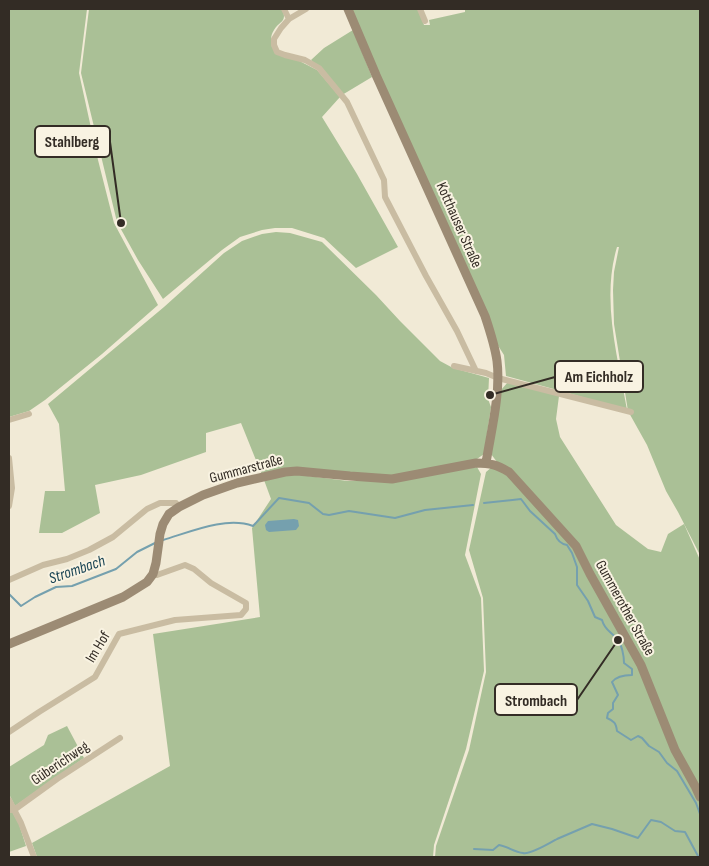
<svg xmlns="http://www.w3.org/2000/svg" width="709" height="866" viewBox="0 0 709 866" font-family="'Sofia Sans Condensed',sans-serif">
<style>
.green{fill:#aac096}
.water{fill:#75a0ae}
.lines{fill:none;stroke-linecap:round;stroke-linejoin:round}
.stream{stroke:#75a0ae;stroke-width:2}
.street{stroke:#c9bca2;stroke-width:6}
.secondary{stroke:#9c8b74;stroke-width:9}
.labels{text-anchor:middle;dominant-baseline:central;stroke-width:4;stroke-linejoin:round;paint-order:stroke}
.street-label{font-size:15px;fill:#332c25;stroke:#f9f3e2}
.water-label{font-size:16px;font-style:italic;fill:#1a4555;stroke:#f9f3e2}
.leader{fill:none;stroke:#332c25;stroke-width:2}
.callout-dot{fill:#332c25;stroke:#f9f3e2;stroke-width:2}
.callout{fill:#f9f3e2;stroke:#332c25;stroke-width:2}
.callout-label{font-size:16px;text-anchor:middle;font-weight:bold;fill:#332c25}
</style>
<rect width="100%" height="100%" fill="#f1ead6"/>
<!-- green -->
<path class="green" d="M 9,9 L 87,9 L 79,73 L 98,160 L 114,223 L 158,305 L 102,354 L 45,400 L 29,411 L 9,417 Z
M 89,9 L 282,9 C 288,22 279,21 274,30 C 270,36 271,41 272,47 L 317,70 L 340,97 L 322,117 L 357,174 L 398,247 L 356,268 L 324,238 L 292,228 L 275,228 L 262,230 L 240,237 L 222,250 L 163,299 L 138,260 L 117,222 L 81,73 Z
M 351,9 L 418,9 L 424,25 L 430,25 L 429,20 L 465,12 L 465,9 L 700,9 L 700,555 L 678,512 L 666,491 L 647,445 L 628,411 L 614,324 L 613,290 L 614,272 L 619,247 L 617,247 C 601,300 618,357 627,410 L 561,391 L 506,376 L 504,355 L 497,344 Z
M 353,30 L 372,77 L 342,95 L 311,60 L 324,48 Z
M 276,232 L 290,233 L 322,242 L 376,295 L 400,321 L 440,361 L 453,368 L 489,378 L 488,399 L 491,407 L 484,454 L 477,459 L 392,476 L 262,475 L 241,423 L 206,433 L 206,452 L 141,475 L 95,485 L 100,513 L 62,533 L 39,533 L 45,491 L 65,491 L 59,424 L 48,404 L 164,307 L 224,253 L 242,241 L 262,234 Z
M 508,382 L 559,396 L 556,419 L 560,437 L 616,525 L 648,549 L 661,552 L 668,534 L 684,524 L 700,560 L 700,857 L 435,857 L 436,846 L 469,750 L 486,672 L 483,598 L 469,550 L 486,472 L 492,467 L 507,474 L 578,544 L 497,462 L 491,454 L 501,390 Z
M 477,467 L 481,474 L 465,555 L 481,598 L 484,671 L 466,749 L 434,845 L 433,857 L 37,857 L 32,843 L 170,766 L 153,634 L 260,617 L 252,528 L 271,499 L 264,480 L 292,474 L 348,481 L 392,481 Z
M 67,726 L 84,758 L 15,806 L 9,794 L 9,767 L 44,745 L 48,735 Z
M 9,813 L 13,813 L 19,824 L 26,846 L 9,852 Z"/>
<!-- water -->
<path class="water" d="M 294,519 L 298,520 L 299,526 L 296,530 L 269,532 L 266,530 L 265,525 L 268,521 Z"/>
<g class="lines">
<!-- stream -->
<path class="stream" d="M 484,503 L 521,499 L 530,511 L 555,534 C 557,540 561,544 567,545 L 572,553 L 577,567 L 577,585 L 588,601 L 595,617 L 602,620 C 605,631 611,631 617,639 C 622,645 624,656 624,663 L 632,669 L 632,675 C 625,675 616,677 612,682 L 618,695 L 613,703 L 613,709 L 608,713 L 607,718 C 614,721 616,723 617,731 L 631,740 L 638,736 L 642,738 L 649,746 L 659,752 L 667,763 L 677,771 L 696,803 L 700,814
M 163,540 C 190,532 226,516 253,526 L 279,498 L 309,503 L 323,514 L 329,515 L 349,511 L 395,518 L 425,510 L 473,505
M 9,594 L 21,606 L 35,597 L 56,587 L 72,586 L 116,569 L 137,552 L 155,543
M 474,849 L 493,850 L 499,845 C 507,846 514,852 523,853 C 530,855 550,843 557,839 L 592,824 L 612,829 L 638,838 L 651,820 L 661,822 L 675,831 L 685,832 L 698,856"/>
<!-- street -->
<path class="street" d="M 284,9 L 289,19
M 306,9 L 289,19 L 281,28 L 274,39 L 274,45 L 277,52 L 285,55 L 305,60 L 319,68 L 347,102 L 384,180 L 385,197 L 426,276 L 457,331 L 476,371
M 420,9 L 425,21
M 454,366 L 486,373 L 498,378 L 631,412
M 9,420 L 29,414
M 9,458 L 12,488 L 9,506
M 9,580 L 43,565 L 67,559 L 89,550 L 113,537 L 147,509 L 160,503 L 176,503 L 179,507
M 9,732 L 39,712 L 95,677 L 119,634 L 175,620 L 241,615 L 246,609 L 246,603 L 211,583 L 194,569 L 185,565 L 157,575 L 153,574
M 9,800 L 21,823 L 34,857
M 9,810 L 14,810 L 57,779 L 120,738"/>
<!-- secondary -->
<path class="secondary" d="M 348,9 L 376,75 L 485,316 C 490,331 495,346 497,361 C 501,393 491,431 486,463
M 9,644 L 123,597 L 147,582 L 153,574 L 156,563 L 160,534 L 163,524 L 169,514 L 179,507 L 203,495 L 237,483 L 285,472 L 297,471 L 350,476 L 392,479 L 476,463 C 491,463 497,465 509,472 L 576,546 L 590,574 L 641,665 L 675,750 L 695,786 L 700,797"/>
</g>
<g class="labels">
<!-- street labels -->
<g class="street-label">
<text transform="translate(459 225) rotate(66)">Kotthauser Straße</text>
<text transform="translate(246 469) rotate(-15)">Gummarstraße</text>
<text transform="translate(625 608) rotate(61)">Gummerother Straße</text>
<text transform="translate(98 647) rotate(-59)">Im Hof</text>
<text transform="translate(60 763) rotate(-34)">Güberichweg</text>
</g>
<!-- water labels -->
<g class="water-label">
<text transform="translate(77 570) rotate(-19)">Strombach</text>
</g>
</g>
<!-- callouts -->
<path class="leader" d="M121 223L110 142M490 395L555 377M618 640L577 700"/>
<g class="callout-dot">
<circle cx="121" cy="223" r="5"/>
<circle cx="490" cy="395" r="5"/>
<circle cx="618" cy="640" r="5"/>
</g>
<g class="callout">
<rect x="35" y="126" width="75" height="31" rx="5"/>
<rect x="555" y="361" width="88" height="31" rx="5"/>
<rect x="495" y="684" width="82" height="31" rx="5"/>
</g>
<g class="callout-label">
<text x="72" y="147">Stahlberg</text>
<text x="599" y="382">Am Eichholz</text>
<text x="536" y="706">Strombach</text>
</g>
<!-- border -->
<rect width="709" height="866" fill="none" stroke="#332c25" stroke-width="20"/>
</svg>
